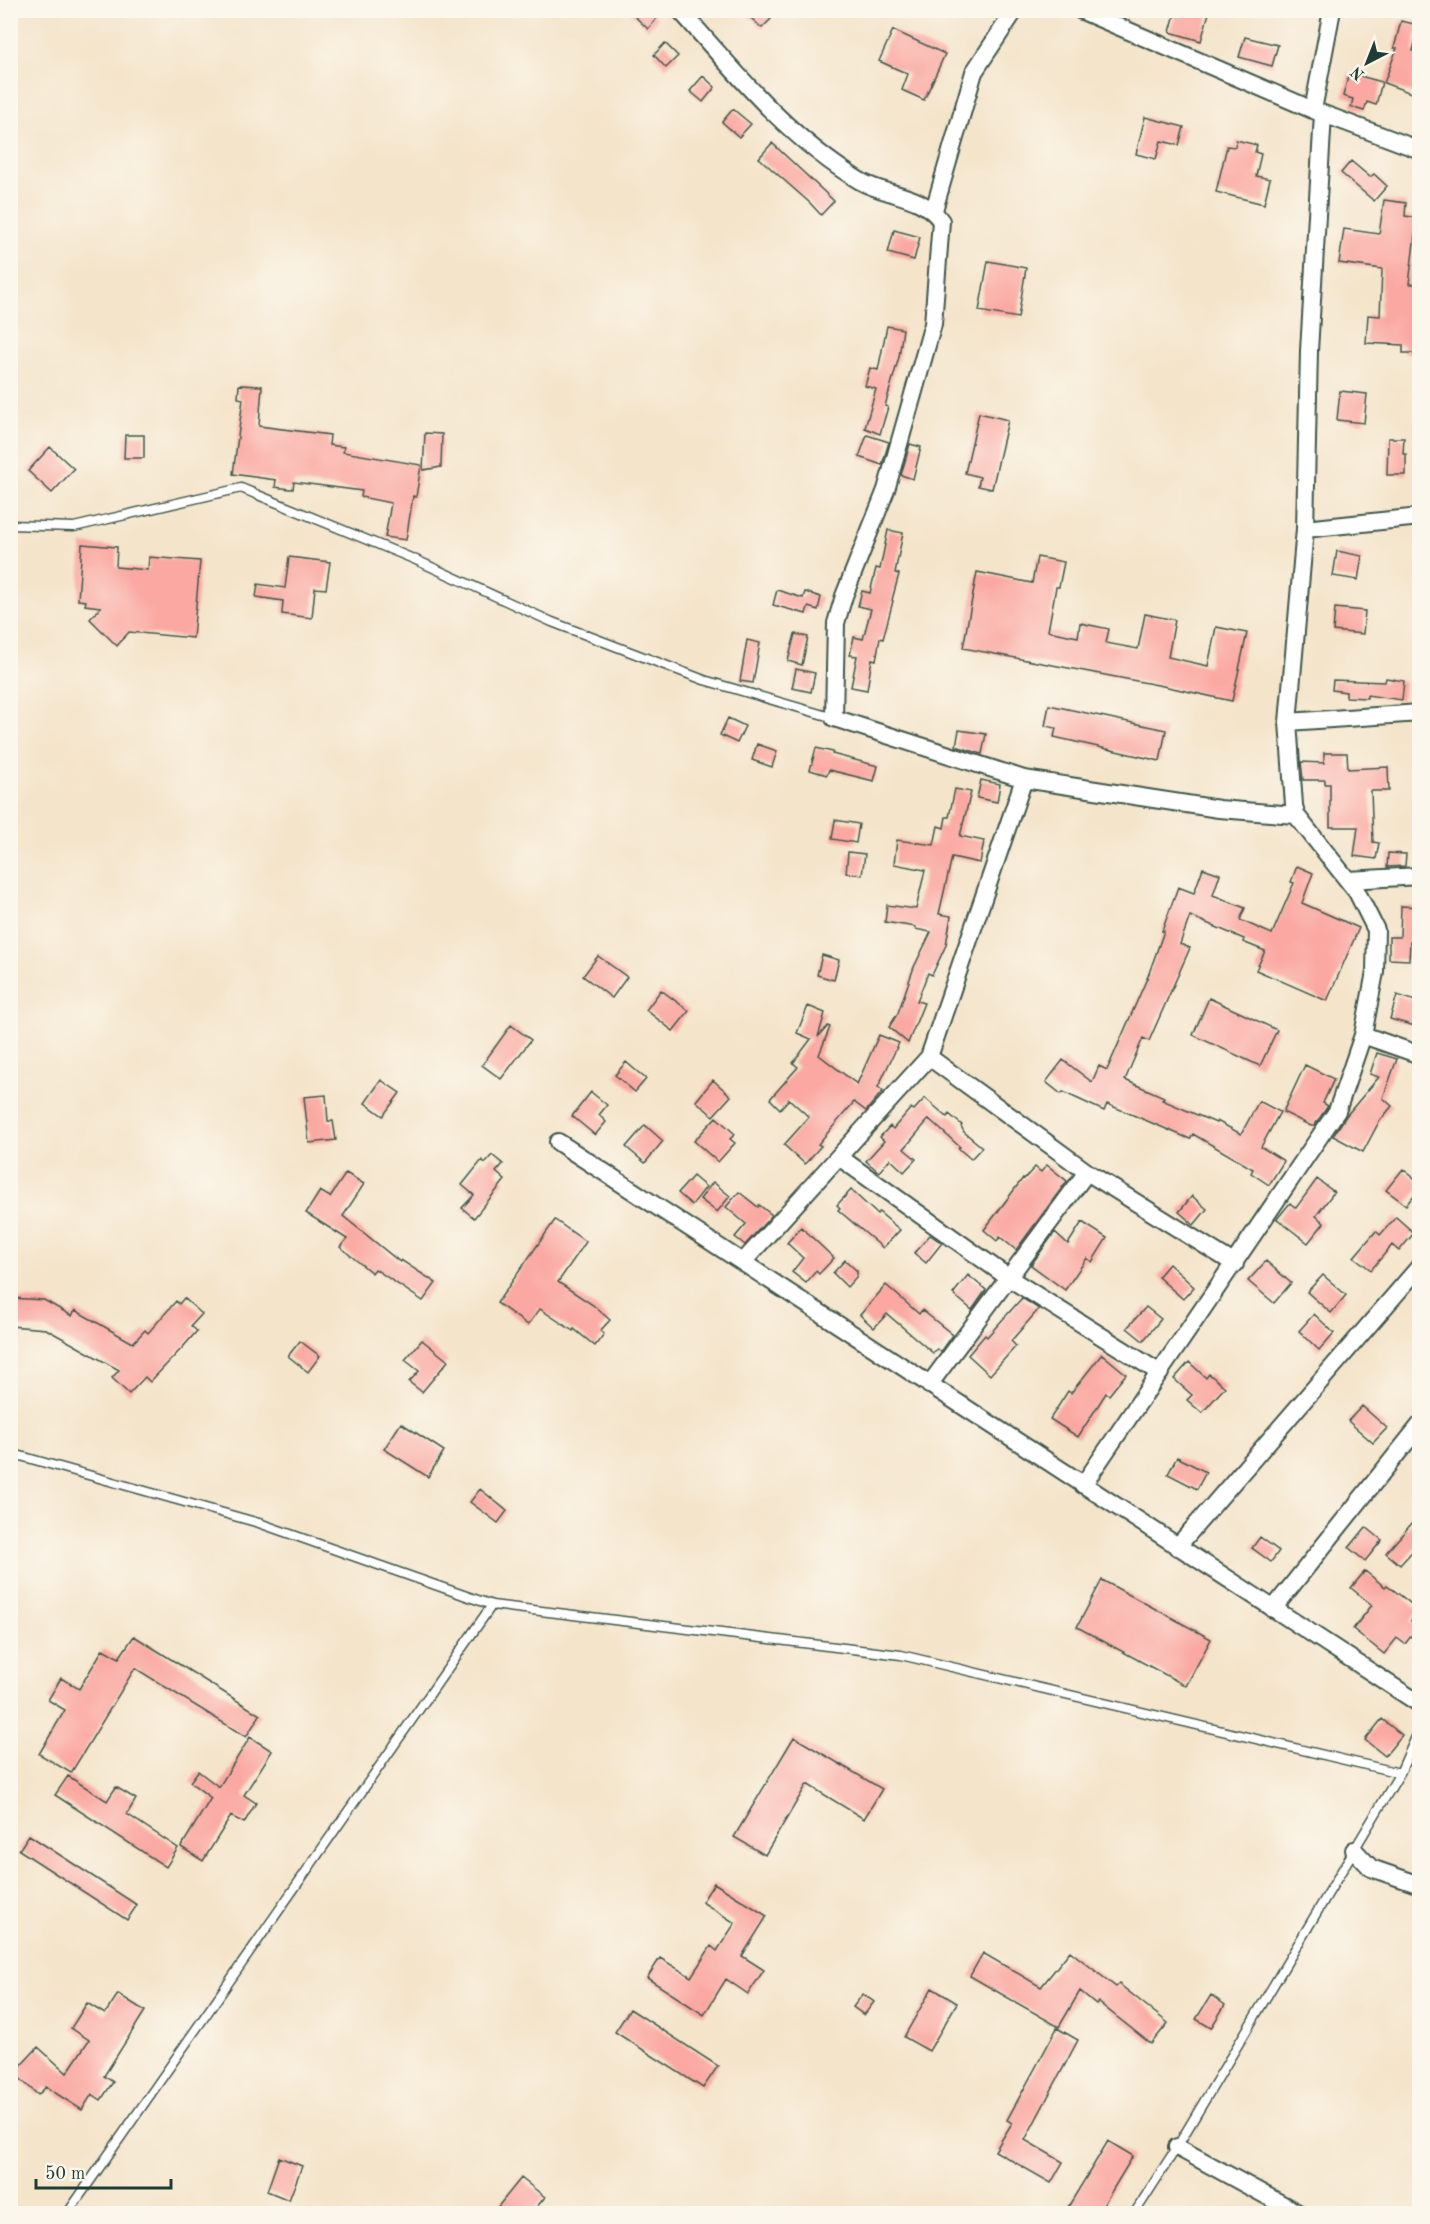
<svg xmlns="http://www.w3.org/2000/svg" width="1430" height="2224" viewBox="0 0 1430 2224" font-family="'Old Standard TT',serif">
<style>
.building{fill:#faa8a1}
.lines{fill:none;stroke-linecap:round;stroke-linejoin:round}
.lane-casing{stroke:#3f564a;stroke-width:11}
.street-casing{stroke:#3f564a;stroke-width:20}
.lane{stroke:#fff;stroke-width:8}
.street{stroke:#fff;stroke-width:16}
</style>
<rect width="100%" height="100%" fill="#fbf7ec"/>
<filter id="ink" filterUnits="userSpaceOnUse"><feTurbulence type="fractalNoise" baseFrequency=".0167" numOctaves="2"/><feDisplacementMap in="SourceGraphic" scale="12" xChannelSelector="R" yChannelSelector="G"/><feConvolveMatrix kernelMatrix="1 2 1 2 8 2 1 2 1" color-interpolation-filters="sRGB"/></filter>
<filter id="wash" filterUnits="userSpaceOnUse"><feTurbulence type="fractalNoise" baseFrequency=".008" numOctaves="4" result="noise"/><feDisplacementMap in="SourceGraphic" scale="24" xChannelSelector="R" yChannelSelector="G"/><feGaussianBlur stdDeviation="1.35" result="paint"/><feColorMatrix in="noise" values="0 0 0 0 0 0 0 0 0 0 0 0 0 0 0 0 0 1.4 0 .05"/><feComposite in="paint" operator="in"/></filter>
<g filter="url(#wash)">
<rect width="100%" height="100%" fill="#f4e4ca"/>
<g id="blocks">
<!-- building -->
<path class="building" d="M 628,10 L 649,10 L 657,18 L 648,29 Z
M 742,10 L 763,10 L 771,19 L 762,28 Z
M 1176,10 L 1201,10 L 1209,13 L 1201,41 L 1170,32 Z
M 1401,21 L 1419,25 L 1413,51 L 1419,52 L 1419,96 L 1384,83 L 1397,48 L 1394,48 Z
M 893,30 L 945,54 L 924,100 L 902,90 L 908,74 L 879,61 Z
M 1245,37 L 1278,45 L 1272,66 L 1239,57 Z
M 665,43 L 678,56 L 666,68 L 654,55 Z
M 1349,73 L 1382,82 L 1376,105 L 1367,102 L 1364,111 L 1351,107 L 1353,99 L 1343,96 Z
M 703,76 L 715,87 L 703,102 L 690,91 Z
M 733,109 L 751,124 L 739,137 L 722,122 Z
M 1145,117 L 1184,127 L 1179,145 L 1161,141 L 1156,159 L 1136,154 Z
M 1236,140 L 1257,145 L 1255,152 L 1261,154 L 1256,176 L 1270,179 L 1264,204 L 1216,192 L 1227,146 L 1235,147 Z
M 772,143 L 834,201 L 821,215 L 810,203 L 759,158 Z
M 1351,161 L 1370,177 L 1374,174 L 1387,186 L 1374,201 L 1341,173 Z
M 1384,200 L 1406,203 L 1405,216 L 1419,218 L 1419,235 L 1415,234 L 1409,284 L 1419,284 L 1419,353 L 1403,353 L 1403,345 L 1366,343 L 1368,315 L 1380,316 L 1382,269 L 1339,263 L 1344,229 L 1379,234 Z
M 894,230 L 920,237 L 914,260 L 888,253 Z
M 988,261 L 1026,268 L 1018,318 L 979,311 Z
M 887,326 L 903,329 L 899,357 L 885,406 L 888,407 L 880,434 L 865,428 L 876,389 L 865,386 L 870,368 L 878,370 Z
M 239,385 L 262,386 L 259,426 L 330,435 L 329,445 L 344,447 L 343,452 L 421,465 L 416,497 L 413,496 L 406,540 L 385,537 L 391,503 L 361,497 L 362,491 L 294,482 L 293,489 L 290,489 L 275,487 L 276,480 L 233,474 L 243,399 L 238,398 Z
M 1340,391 L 1367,394 L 1364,423 L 1337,420 Z
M 979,413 L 1008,420 L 992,489 L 978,486 L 980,477 L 965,473 Z
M 425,433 L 442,434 L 441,467 L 423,470 Z
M 125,435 L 144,435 L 144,458 L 124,458 Z
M 867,435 L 889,442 L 882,465 L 859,457 Z
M 1388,438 L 1404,438 L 1403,454 L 1406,454 L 1406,475 L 1387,475 Z
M 910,444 L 921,447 L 913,479 L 901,475 Z
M 50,447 L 74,469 L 52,493 L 28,471 Z
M 888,530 L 903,533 L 895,573 L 899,574 L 892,600 L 893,601 L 883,639 L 880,638 L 876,660 L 872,659 L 867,690 L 851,687 L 857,656 L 850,655 L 854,637 L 863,639 L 871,609 L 858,606 L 862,591 L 870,593 L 876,568 L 880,569 Z
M 82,544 L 117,547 L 116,567 L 148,570 L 149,557 L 200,561 L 193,638 L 129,632 L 117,646 L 90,619 L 101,607 L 85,605 L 86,601 L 78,600 Z
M 1337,551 L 1362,556 L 1358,580 L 1333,576 Z
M 289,557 L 330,562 L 326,589 L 315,588 L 312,618 L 282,614 L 283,601 L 256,597 L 258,584 L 285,588 Z
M 1037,557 L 1064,562 L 1059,587 L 1056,587 L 1048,631 L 1078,637 L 1080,623 L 1109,629 L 1106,643 L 1138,649 L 1145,614 L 1175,620 L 1168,657 L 1208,666 L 1216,627 L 1247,633 L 1232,701 L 1163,686 L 963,648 L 977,572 L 1032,583 Z
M 777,590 L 803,598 L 805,592 L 821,597 L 818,610 L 808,607 L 806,614 L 773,605 Z
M 1335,608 L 1365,611 L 1363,634 L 1333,631 Z
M 795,634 L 808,637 L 802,665 L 788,661 Z
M 747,640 L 760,643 L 753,683 L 740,681 Z
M 796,669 L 815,673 L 811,692 L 792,688 Z
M 1386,678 L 1404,681 L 1402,700 L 1367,695 L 1367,698 L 1346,697 L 1346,692 L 1332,690 L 1333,680 L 1385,682 Z
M 1049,705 L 1166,730 L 1160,761 L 1054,737 L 1056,728 L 1045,726 Z
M 728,718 L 745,726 L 737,743 L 720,735 Z
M 959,730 L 986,734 L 982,754 L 956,746 Z
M 757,744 L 777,751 L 772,767 L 752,760 Z
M 816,748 L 833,752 L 832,754 L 878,766 L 874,781 L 829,770 L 827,775 L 810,770 Z
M 1324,753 L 1347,753 L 1348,769 L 1388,767 L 1389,791 L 1371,791 L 1373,842 L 1379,843 L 1376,859 L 1354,856 L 1358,827 L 1330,827 L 1330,784 L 1325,784 L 1325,780 L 1303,780 L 1301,762 L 1324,763 Z
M 981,780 L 1000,784 L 997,802 L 977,798 Z
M 955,789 L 971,792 L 960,836 L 984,841 L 980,863 L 952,857 L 939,914 L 951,916 L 946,945 L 932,975 L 928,973 L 917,1001 L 924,1003 L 908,1043 L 889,1027 L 898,1013 L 914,967 L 931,932 L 915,929 L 916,927 L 885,922 L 887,905 L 916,909 L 925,870 L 894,864 L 897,840 L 934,845 L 938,826 L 944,828 L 946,817 L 949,817 Z
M 835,820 L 859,824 L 856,843 L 832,839 Z
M 848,852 L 865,854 L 862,875 L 846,873 Z
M 1388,853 L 1406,854 L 1405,866 L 1387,867 Z
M 1297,866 L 1313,873 L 1302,903 L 1359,928 L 1327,1001 L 1256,970 L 1265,951 L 1243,942 L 1244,939 L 1190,916 L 1180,944 L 1190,948 L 1149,1041 L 1143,1038 L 1125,1080 L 1164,1097 L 1162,1100 L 1216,1123 L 1217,1121 L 1241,1134 L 1259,1101 L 1280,1112 L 1261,1147 L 1284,1161 L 1269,1185 L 1251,1173 L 1253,1169 L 1193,1134 L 1190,1139 L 1107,1104 L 1104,1111 L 1063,1092 L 1061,1094 L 1046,1082 L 1063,1060 L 1092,1082 L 1099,1066 L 1107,1070 L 1148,976 L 1164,931 L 1162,931 L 1178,887 L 1194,893 L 1203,868 L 1220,874 L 1213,895 L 1245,908 L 1240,920 L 1272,934 L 1294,883 L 1291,882 Z
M 1401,906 L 1419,907 L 1419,942 L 1410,942 L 1409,960 L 1389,959 L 1389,937 L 1400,937 Z
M 822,955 L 839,960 L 834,980 L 817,975 Z
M 598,956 L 627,977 L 612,998 L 583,976 Z
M 661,990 L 689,1011 L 673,1031 L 646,1010 Z
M 1397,995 L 1419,1002 L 1419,1012 L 1415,1026 L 1390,1019 Z
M 1209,998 L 1277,1030 L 1260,1066 L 1193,1035 Z
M 808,1006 L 825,1013 L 818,1037 L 828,1026 L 830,1027 L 819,1055 L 857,1084 L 879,1035 L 899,1043 L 878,1087 L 883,1091 L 866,1111 L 854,1102 L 818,1144 L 821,1146 L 805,1164 L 784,1145 L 809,1117 L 789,1099 L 780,1109 L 770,1099 L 798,1067 L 793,1063 L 811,1039 L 797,1033 Z
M 511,1025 L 531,1040 L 501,1079 L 482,1065 Z
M 1377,1053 L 1397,1059 L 1383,1098 L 1392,1106 L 1379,1122 L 1363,1152 L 1333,1136 L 1346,1116 L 1379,1077 L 1370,1074 Z
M 626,1062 L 646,1079 L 635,1092 L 615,1075 Z
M 1305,1065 L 1334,1079 L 1323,1103 L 1328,1106 L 1314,1126 L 1311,1126 L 1283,1112 Z
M 381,1080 L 400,1093 L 383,1116 L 365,1103 Z
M 713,1080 L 731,1096 L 713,1116 L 696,1101 Z
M 591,1092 L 607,1105 L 599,1115 L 606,1122 L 595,1135 L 572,1116 Z
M 326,1095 L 328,1121 L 333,1121 L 336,1140 L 309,1143 L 304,1097 Z
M 925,1098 L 947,1117 L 949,1114 L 962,1125 L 961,1126 L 964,1132 L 982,1147 L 971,1159 L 958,1148 L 960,1147 L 929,1119 L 904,1149 L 916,1159 L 904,1172 L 890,1159 L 879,1172 L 866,1161 L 884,1141 L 880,1137 L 890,1126 L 893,1129 L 911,1108 L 914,1110 Z
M 716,1117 L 735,1134 L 730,1139 L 735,1143 L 718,1162 L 694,1141 Z
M 645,1125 L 663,1141 L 645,1163 L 626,1147 Z
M 492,1155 L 503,1164 L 496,1172 L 505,1180 L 474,1218 L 462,1208 L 474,1195 L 462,1185 L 482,1160 L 485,1163 Z
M 1047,1165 L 1067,1181 L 1016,1250 L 1000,1237 L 997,1241 L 984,1230 L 1023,1178 L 1024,1179 L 1035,1167 L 1041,1172 Z
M 1403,1169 L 1419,1182 L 1419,1189 L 1406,1205 L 1386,1190 Z
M 346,1173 L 364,1184 L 343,1216 L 400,1262 L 401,1260 L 436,1283 L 423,1301 L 375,1269 L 372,1273 L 340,1247 L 347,1239 L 306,1213 L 320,1191 L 330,1197 Z
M 693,1176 L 706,1187 L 692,1205 L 678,1193 Z
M 1317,1179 L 1334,1192 L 1316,1216 L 1324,1223 L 1308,1243 L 1277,1219 L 1290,1203 L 1296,1208 Z
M 713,1182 L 730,1196 L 717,1212 L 700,1199 Z
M 851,1190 L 877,1214 L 879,1212 L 900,1230 L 883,1248 L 838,1210 L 840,1208 L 837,1205 Z
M 739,1192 L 758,1207 L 759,1205 L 772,1215 L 745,1245 L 735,1237 L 746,1224 L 726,1207 Z
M 1192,1196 L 1207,1209 L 1194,1225 L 1179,1212 Z
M 1396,1217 L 1414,1233 L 1399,1251 L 1392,1245 L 1371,1270 L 1354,1257 L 1376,1231 L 1380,1235 Z
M 555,1220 L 586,1242 L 558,1282 L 593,1305 L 610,1320 L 600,1331 L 604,1334 L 595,1346 L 574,1329 L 573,1331 L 540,1309 L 528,1325 L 497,1303 Z
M 1082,1222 L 1107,1238 L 1092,1262 L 1087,1258 L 1065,1290 L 1031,1265 L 1055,1232 L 1068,1244 Z
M 801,1227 L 834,1258 L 819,1274 L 816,1271 L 806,1283 L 792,1272 L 803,1258 L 787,1243 Z
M 930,1235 L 942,1243 L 926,1263 L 914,1253 Z
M 845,1260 L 857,1271 L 857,1276 L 847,1287 L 833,1273 Z
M 1266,1261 L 1291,1283 L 1274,1303 L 1248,1281 Z
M 1169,1264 L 1194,1287 L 1183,1299 L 1158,1277 Z
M 968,1275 L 986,1290 L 972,1310 L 953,1294 Z
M 1323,1275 L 1346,1295 L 1331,1313 L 1307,1292 Z
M 886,1285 L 919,1314 L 922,1310 L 953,1335 L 941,1352 L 937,1349 L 933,1353 L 887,1314 L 874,1328 L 860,1315 Z
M 10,1298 L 44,1300 L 72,1316 L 75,1310 L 133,1343 L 145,1330 L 148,1333 L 176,1301 L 179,1304 L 184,1298 L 202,1314 L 191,1326 L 197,1331 L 183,1347 L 150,1382 L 145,1377 L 129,1394 L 112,1378 L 119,1370 L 46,1329 L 10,1326 Z
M 1022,1298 L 1039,1309 L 1011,1341 L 1016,1346 L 990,1375 L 968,1355 L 985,1335 L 987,1337 Z
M 1146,1307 L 1161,1319 L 1143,1341 L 1127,1328 Z
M 1314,1314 L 1334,1333 L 1319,1350 L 1299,1331 Z
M 422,1340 L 448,1361 L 422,1392 L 409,1382 L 419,1371 L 405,1360 Z
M 300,1341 L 320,1356 L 308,1372 L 288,1356 Z
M 1102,1354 L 1126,1374 L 1109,1395 L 1106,1393 L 1078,1437 L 1050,1419 L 1068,1391 L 1071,1393 Z
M 1189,1362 L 1206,1378 L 1209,1374 L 1225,1387 L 1202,1413 L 1187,1400 L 1192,1395 L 1174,1379 Z
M 1362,1406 L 1387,1428 L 1373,1443 L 1348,1421 Z
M 401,1423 L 444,1451 L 428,1477 L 384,1449 Z
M 1177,1457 L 1206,1472 L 1197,1489 L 1168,1474 Z
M 480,1489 L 507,1511 L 498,1523 L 470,1502 Z
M 1419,1515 L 1419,1544 L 1400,1565 L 1386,1553 Z
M 1366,1527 L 1382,1540 L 1365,1561 L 1349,1548 Z
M 1260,1537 L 1279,1551 L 1271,1562 L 1252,1548 Z
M 1365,1571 L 1385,1587 L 1387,1585 L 1419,1610 L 1411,1621 L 1418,1627 L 1405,1644 L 1397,1638 L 1384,1654 L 1353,1629 L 1372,1605 L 1351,1588 Z
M 1102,1580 L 1211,1639 L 1186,1686 L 1077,1627 Z
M 134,1636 L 260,1715 L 246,1737 L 135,1668 L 71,1773 L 39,1754 L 65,1710 L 48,1700 L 61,1678 L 79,1689 L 103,1649 L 119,1658 Z
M 1382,1719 L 1402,1735 L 1385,1756 L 1365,1740 Z
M 250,1737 L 272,1751 L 244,1795 L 256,1803 L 244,1823 L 231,1816 L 203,1861 L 181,1847 L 211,1798 L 190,1782 L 198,1771 L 219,1787 Z
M 794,1737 L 882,1789 L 864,1819 L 807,1784 L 765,1855 L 734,1837 Z
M 68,1776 L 107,1801 L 116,1787 L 136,1799 L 127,1814 L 178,1848 L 166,1867 L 55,1795 Z
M 29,1835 L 137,1905 L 127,1920 L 19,1850 Z
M 714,1883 L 767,1916 L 742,1956 L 764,1970 L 748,1994 L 726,1979 L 704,2015 L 647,1978 L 660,1958 L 691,1977 L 711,1946 L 717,1951 L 735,1923 L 702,1902 Z
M 1070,1951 L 1116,1987 L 1119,1984 L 1168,2023 L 1151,2044 L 1098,2002 L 1096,2004 L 1080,1991 L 1059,2027 L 970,1976 L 983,1953 L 1041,1987 Z
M 932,1988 L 957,2003 L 929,2051 L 904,2037 Z
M 118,1994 L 145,2011 L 104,2076 L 113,2082 L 101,2100 L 92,2094 L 82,2110 L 46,2087 L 38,2095 L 14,2073 L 38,2047 L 67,2073 L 89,2040 L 71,2028 L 87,2003 L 105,2014 Z
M 863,1994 L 874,2002 L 864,2015 L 853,2007 Z
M 1211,1995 L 1225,2005 L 1211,2028 L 1196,2019 Z
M 630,2009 L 718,2066 L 703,2088 L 615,2032 Z
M 1057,2028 L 1078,2040 L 1025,2140 L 1063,2162 L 1051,2183 L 995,2151 L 1012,2123 L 1007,2120 Z
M 1108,2141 L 1133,2156 L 1098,2214 L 1078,2214 L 1068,2207 Z
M 279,2157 L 302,2166 L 289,2200 L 267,2191 Z
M 521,2178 L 545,2197 L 531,2214 L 492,2214 Z"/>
</g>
</g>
<g filter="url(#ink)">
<use href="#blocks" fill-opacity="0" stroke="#3f564a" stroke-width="1.5"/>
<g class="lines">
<defs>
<path id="lane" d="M 10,525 L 74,527 L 241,488 L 416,560 L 552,622 L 704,680 L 834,718
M 10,1453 L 259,1523 L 492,1605 L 901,1655 L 1400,1773
M 67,2214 L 492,1605
M 1134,2214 L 1177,2147 L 1400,1773 L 1420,1728"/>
<path id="street" d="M 680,10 C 735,72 788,138 860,181 C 886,196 923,194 941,221 L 933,324 L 886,490 L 844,596 L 836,623 L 834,718 L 1024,779 L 1219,809 L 1296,815
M 1080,10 L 1313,110 L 1420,150
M 1313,110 L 1332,10
M 934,210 L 974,72 L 1015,10
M 1305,529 L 1420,517
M 1288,722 L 1420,713
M 1348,880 L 1420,876
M 1363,1035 L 1420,1055
M 929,1057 L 1087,1172 L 1235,1264
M 558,1142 L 1420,1704
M 839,1157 L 1009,1278 L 1160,1373
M 743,1262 L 929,1057 L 1024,779
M 929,1385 L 1087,1172
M 1083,1485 L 1337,1111 L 1363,1035 L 1375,972 L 1376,930 L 1357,892 L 1296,815 L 1294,805 L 1288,722 L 1305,529 L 1309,351 L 1323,114
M 1177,1547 L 1420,1266
M 1273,1609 L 1420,1425
M 1354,1850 L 1371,1868 L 1420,1885
M 1177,2147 L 1300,2214"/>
</defs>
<!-- lane casing -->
<use href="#lane" class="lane-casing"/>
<!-- street casing -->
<use href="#street" class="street-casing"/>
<!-- lane -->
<use href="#lane" class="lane"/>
<!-- street -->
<use href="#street" class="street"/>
</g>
</g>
<!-- margin -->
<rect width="1430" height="2224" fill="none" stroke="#fbf7ec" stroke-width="36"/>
<!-- north arrow -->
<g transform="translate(1367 63) rotate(222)" stroke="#fbf7ec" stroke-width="4.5" paint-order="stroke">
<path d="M0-4.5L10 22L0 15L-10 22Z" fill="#1f3d34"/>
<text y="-9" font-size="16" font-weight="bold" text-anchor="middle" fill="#1f3d34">N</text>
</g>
<!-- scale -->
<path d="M36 2179v9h135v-9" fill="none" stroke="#1f3d34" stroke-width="3"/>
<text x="45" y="2179" font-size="18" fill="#1f3d34" stroke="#fbf7ec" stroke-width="4.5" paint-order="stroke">50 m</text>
</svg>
